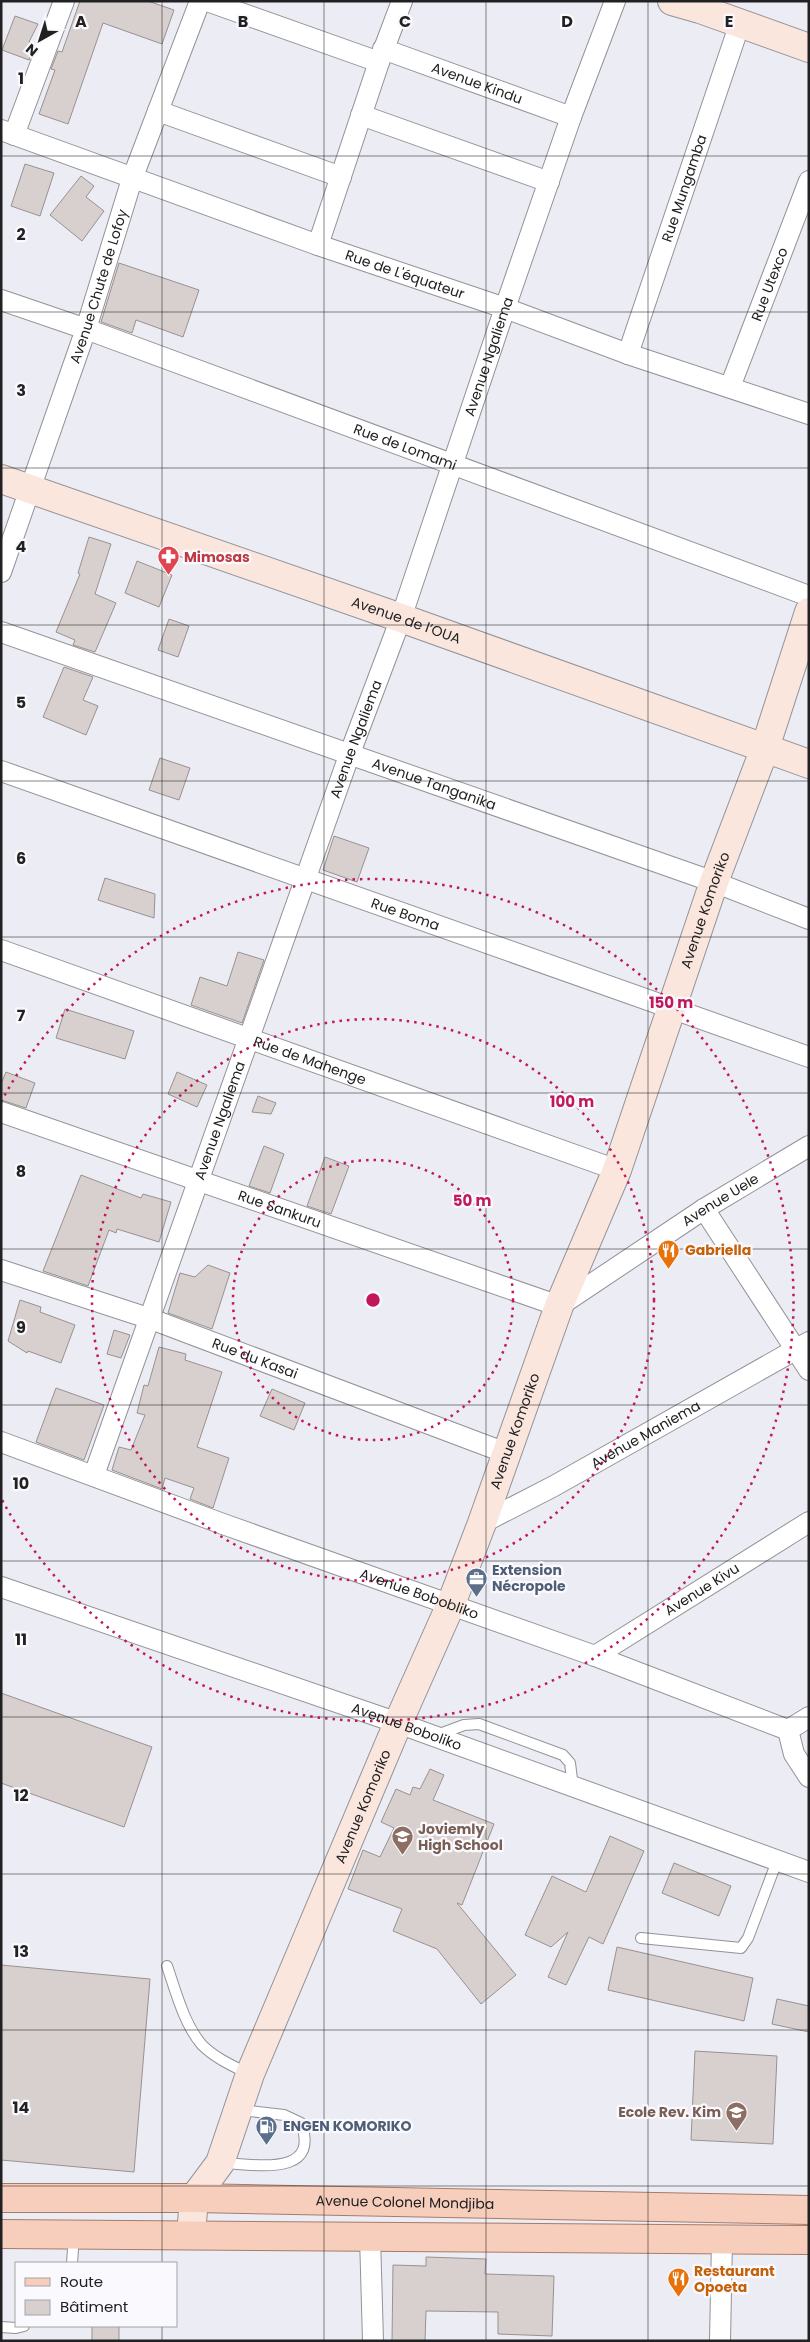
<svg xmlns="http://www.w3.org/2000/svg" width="810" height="2342" viewBox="0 0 810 2342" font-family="Poppins,sans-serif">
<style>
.building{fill:#d8d0ce;stroke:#999190}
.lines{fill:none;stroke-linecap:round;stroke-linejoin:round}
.lane-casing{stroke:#929298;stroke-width:12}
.street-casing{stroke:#929298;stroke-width:22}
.secondary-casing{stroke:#929298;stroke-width:30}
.primary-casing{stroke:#a87b69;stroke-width:30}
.lane{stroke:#fff;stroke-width:10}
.street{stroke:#fff;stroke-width:20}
.secondary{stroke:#fbe6dd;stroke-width:28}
.primary{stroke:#f7cdbb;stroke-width:28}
.grid{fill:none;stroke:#212123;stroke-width:1;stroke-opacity:0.55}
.ring{fill:none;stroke:#c2185b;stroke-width:2.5;stroke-dasharray:2.5 5}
.labels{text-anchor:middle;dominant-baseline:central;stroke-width:4.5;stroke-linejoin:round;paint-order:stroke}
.street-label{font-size:14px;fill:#212123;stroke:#fafafe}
.health-label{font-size:14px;font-weight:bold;fill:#be3a42;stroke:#fafafe;text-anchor:start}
.food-label{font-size:14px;font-weight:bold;fill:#c56008;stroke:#fafafe;text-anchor:start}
.service-label{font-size:14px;font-weight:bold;fill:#4e5e75;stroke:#fafafe;text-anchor:start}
.education-label{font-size:14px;font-weight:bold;fill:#785e54;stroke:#fafafe;text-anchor:start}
.grid-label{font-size:16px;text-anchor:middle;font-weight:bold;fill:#212123;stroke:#fafafe;stroke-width:4.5;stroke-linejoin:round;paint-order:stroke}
.centre{fill:#c2185b;stroke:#fafafe;stroke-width:2.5}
.ring-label{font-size:15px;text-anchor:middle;font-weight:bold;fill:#c2185b;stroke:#fafafe;stroke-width:4.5;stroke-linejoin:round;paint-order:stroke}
</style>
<rect width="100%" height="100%" fill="#ecedf4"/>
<!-- building -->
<path class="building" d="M 80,1 L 148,1 L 174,10 L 162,44 L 103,23 L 68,124 L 39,114 L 55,70 L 51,69 L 58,51 L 62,52 Z
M 15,16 L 38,24 L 29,42 L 35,44 L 29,60 L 2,50 Z
M 25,164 L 54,173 L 40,216 L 11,206 Z
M 81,176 L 94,186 L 86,197 L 104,211 L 82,241 L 50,215 Z
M 119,263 L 199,290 L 183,337 L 136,320 L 132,333 L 101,322 Z
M 89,537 L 111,544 L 95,594 L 116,603 L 95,652 L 73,645 L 75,640 L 56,632 L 80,574 L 78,573 Z
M 137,561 L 172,575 L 159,607 L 125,593 Z
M 169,619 L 189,626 L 178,657 L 158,650 Z
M 64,667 L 93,677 L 83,700 L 98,706 L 86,735 L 43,717 Z
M 160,758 L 190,768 L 179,800 L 149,790 Z
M 334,836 L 369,848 L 357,882 L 323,870 Z
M 105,878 L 155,894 L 154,918 L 98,900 Z
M 238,952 L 264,960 L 242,1023 L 191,1005 L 200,977 L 227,986 Z
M 65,1009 L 134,1031 L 125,1059 L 56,1038 Z
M 6,1072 L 35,1083 L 26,1108 L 1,1100 L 1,1084 Z
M 177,1072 L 207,1085 L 197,1107 L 168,1094 Z
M 258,1096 L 276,1103 L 271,1114 L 252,1112 Z
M 264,1146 L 284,1154 L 270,1193 L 249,1186 Z
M 325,1157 L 349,1166 L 331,1214 L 307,1206 Z
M 81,1175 L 141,1198 L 143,1194 L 171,1202 L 159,1242 L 117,1229 L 116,1233 L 109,1230 L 88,1286 L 43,1271 Z
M 208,1265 L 230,1273 L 212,1329 L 168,1313 L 180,1273 L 195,1277 Z
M 20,1300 L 41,1307 L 40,1312 L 75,1325 L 61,1363 L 28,1351 L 27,1353 L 8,1341 Z
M 114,1330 L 130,1335 L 121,1358 L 107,1354 Z
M 159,1347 L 186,1354 L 185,1360 L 222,1372 L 197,1447 L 229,1458 L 213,1508 L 190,1499 L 194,1488 L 165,1478 L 162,1489 L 112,1470 L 119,1447 L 131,1450 L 145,1415 L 137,1413 L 144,1385 L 148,1386 Z
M 56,1388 L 104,1405 L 84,1460 L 36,1442 Z
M 272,1389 L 305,1403 L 294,1430 L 260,1416 Z
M 1,1693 L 152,1747 L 124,1827 L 1,1783 Z
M 430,1769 L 444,1775 L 433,1800 L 494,1824 L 462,1905 L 457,1903 L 516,1975 L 481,2004 L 437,1949 L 393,1931 L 402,1909 L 348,1889 L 363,1850 L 380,1857 L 394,1828 L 381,1822 L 396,1789 L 410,1795 L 413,1787 L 420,1789 Z
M 610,1836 L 644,1851 L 603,1944 L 589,1937 L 566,1985 L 548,1977 L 568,1932 L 551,1947 L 525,1935 L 552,1876 L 586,1892 Z
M 674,1863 L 731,1886 L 719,1916 L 662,1893 Z
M 617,1947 L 753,1978 L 744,2021 L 608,1990 Z
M 1,1965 L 150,1979 L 134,2172 L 1,2160 Z
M 777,1999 L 809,2006 L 809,2032 L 772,2024 Z
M 695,2051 L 777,2056 L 773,2144 L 691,2140 Z
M 426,2257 L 486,2259 L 485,2274 L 554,2276 L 552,2336 L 498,2334 L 498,2312 L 426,2311 L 425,2341 L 392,2341 L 393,2265 L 426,2266 Z
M 92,2326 L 119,2326 L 119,2341 L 92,2341 Z"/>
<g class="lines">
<defs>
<path id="lane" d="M 437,1735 L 464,1725 L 479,1724 L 563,1755 L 570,1763 L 573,1787
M 641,1938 L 741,1948 L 748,1938 L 777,1861
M 167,1966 C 176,1992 184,2024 202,2045 C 215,2058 233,2066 249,2074
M 222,2163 C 254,2164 321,2178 301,2123 L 284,2115 L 240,2110
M 72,2263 L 74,2235
M 1,2327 L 16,2328 L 24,2326"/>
<g id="street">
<path d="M 207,1 L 379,62"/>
<path id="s1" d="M 383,49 L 571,117"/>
<path d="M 158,111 L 341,177"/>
<path d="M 361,115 L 549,182"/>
<path id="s2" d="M 1,130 L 318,245 L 505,308 L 628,354 L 809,414"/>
<path d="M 14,135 L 64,1"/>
<path d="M 318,245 L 379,62 L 402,1"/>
<path id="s3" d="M 1,300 L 86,329 L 809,596"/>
<path id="s4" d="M 628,354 L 740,23"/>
<path id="s5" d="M 730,387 L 809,181"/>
<path id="s6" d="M 1,572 L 86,329 L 132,179 L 200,1"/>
<path id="s7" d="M 1,632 L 714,882 L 809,919"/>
<path id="s8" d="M 1,771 L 809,1057"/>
<path id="s9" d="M 1,950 L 617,1170"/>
<path id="s10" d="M 1,1112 L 559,1306 L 704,1209 L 809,1146"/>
<path d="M 704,1209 L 809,1370"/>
<path id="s11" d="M 1,1270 L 151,1319 L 506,1453"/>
<path id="s12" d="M 1,1442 L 223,1524 L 595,1656 L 788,1730 L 794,1754 L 809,1777"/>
<path id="s13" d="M 94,1475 L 350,753 L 401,618 L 505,308 L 571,117 L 615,1"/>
<path id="s14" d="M 482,1523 L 554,1486 L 809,1342"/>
<path id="s15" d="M 1,1587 L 398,1723 L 809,1872"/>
<path id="s16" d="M 595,1656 L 809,1522"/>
<path d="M 788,1730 L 809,1717"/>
<path d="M 370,2236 L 373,2341"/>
<path d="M 720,2341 L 722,2240"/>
</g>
<g id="secondary">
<path d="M 672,1 L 700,9 L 809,48"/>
<path id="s17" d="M 1,479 L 401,618 L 809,764"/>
<path id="s18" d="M 191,2235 L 194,2198 L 220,2163 L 250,2074 L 398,1723 L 451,1604 L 482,1523 L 559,1306 L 617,1170 L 714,882 L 765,748 L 809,612"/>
</g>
<g id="primary">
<path id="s19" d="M 1,2198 L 194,2198 L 809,2210"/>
<path d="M 1,2234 L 809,2240"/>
</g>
</defs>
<!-- lane casing -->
<use href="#lane" class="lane-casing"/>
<!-- street casing -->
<use href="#street" class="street-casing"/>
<!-- secondary casing -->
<use href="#secondary" class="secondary-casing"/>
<!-- primary casing -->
<use href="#primary" class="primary-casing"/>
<!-- lane -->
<use href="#lane" class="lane"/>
<!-- street -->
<use href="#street" class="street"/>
<!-- secondary -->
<use href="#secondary" class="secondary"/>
<!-- primary -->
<use href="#primary" class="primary"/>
</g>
<!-- grid -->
<path class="grid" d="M 162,1 L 162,2263M 324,1 L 324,2341M 486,1 L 486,2341M 648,1 L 648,2341M 1,156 L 809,156M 1,312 L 809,312M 1,468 L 809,468M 1,625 L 809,625M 1,781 L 809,781M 1,937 L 809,937M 1,1093 L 809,1093M 1,1249 L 809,1249M 1,1405 L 809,1405M 1,1561 L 809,1561M 1,1717 L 809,1717M 1,1874 L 809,1874M 1,2030 L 809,2030M 1,2186 L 809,2186M 162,2326 L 162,2341"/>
<!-- distance rings -->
<g class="ring">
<circle cx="373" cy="1300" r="140"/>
<circle cx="373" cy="1300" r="281"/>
<path d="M1 1102A421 421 0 1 1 1 1498"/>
</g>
<!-- icons -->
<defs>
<symbol id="pharmacy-pin" viewBox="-11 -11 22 30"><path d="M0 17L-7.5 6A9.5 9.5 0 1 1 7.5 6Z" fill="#e0444e" stroke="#fafafe"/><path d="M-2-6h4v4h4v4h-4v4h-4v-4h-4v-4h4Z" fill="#fff"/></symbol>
<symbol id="restaurant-pin" viewBox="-11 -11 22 30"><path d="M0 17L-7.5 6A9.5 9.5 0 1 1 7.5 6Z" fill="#e8710a" stroke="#fafafe"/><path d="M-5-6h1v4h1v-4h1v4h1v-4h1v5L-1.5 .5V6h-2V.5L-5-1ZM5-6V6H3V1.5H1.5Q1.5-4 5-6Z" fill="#fff"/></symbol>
<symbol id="office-pin" viewBox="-11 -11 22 30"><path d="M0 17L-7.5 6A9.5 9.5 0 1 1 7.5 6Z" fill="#5c6f8a" stroke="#fafafe"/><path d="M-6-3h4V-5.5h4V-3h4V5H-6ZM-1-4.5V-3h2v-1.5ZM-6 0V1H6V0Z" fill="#fff"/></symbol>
<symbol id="school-pin" viewBox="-11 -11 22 30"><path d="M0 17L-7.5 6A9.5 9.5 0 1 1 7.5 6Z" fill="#8d6e63" stroke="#fafafe"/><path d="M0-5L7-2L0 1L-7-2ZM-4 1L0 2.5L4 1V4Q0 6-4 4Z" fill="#fff"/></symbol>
<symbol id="fuel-pin" viewBox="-11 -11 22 30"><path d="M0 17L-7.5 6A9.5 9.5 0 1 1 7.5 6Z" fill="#5c6f8a" stroke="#fafafe"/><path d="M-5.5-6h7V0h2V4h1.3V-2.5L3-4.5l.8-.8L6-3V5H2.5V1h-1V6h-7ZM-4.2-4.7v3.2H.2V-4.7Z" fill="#fff"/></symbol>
</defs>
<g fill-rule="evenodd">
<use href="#pharmacy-pin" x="156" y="544" width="25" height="34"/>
<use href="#restaurant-pin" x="656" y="1238" width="25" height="34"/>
<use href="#office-pin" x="464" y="1566" width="25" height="34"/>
<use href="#school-pin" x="390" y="1824" width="25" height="34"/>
<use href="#school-pin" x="724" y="2100" width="25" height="34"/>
<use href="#fuel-pin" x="254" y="2114" width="25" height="34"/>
<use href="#restaurant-pin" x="666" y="2266" width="25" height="34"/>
</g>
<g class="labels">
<!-- street labels -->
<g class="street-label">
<text stroke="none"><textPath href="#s1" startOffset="100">Avenue Kindu</textPath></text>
<text stroke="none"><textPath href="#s4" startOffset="175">Rue Mungamba</textPath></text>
<text stroke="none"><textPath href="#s2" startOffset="429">Rue de L'équateur</textPath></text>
<text stroke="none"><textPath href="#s5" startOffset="110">Rue Utexco</textPath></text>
<text stroke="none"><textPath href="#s6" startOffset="302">Avenue Chute de Lofoy</textPath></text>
<text stroke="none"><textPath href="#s13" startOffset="1186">Avenue Ngaliema</textPath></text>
<text stroke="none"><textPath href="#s3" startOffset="430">Rue de Lomami</textPath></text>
<text stroke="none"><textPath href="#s17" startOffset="429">Avenue de l’OUA</textPath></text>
<text stroke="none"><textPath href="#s13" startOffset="781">Avenue Ngaliema</textPath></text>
<text stroke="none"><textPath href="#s7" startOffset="459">Avenue Tanganika</textPath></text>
<text stroke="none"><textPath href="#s18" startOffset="1425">Avenue Komoriko</textPath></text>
<text stroke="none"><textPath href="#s8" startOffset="429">Rue Boma</textPath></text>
<text stroke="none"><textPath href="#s9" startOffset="328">Rue de Mahenge</textPath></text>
<text stroke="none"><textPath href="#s13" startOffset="376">Avenue Ngaliema</textPath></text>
<text stroke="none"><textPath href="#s10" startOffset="784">Avenue Uele</textPath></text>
<text stroke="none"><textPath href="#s10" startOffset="295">Rue Sankuru</textPath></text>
<text stroke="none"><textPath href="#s11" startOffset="269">Rue du Kasai</textPath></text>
<text stroke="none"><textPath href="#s18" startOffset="870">Avenue Komoriko</textPath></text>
<text stroke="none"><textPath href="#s14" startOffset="186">Avenue Maniema</textPath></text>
<text stroke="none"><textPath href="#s16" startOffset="126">Avenue Kivu</textPath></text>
<text stroke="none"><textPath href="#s12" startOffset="445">Avenue Bobobliko</textPath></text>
<text stroke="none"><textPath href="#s15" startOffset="429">Avenue Boboliko</textPath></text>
<text stroke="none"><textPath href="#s18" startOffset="465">Avenue Komoriko</textPath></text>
<text stroke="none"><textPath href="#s19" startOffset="404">Avenue Colonel Mondjiba</textPath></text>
</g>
<!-- health labels -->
<g class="health-label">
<text x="184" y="557">Mimosas</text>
</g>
<!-- food labels -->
<g class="food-label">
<text x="685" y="1250">Gabriella</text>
<text x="694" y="2271">Restaurant<tspan x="694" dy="16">Opoeta</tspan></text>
</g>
<!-- service labels -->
<g class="service-label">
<text x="492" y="1570">Extension<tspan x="492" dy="16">Nécropole</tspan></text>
<text x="283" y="2126">ENGEN KOMORIKO</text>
</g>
<!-- education labels -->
<g class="education-label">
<text x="418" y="1829">Joviemly<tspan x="418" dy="16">High School</tspan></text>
<text x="721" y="2112" text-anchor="end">Ecole Rev. Kim</text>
</g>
</g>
<g class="grid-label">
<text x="81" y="27">A</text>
<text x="243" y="27">B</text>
<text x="405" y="27">C</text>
<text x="567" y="27">D</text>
<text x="729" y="27">E</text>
<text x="21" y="84">1</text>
<text x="21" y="240">2</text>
<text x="21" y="396">3</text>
<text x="21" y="552">4</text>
<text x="21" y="708">5</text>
<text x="21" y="864">6</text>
<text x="21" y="1021">7</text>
<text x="21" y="1177">8</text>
<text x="21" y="1333">9</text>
<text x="21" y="1489">10</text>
<text x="21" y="1645">11</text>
<text x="21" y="1801">12</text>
<text x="21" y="1957">13</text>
<text x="21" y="2113">14</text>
</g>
<circle cx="373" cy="1300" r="8" class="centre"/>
<g class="ring-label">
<text x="671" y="1008">150 m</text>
<text x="572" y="1107">100 m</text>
<text x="472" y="1206">50 m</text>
</g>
<!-- border -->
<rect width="810" height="2342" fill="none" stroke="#212123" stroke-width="5"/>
<!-- legend -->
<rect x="15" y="2262" width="162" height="65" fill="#fafafe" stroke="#a3a3a6"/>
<rect x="25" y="2278" width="25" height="8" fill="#f7cdbb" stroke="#a3a3a6"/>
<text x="60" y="2287" font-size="15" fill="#212123">Route</text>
<rect x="25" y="2300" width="25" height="15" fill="#d8d0ce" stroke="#a3a3a6"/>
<text x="60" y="2312" font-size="15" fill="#212123">Bâtiment</text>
<!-- north arrow -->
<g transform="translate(40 40) rotate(219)" stroke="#fafafe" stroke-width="4" paint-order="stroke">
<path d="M0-4L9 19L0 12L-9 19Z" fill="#212123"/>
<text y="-8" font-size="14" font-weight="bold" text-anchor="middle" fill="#212123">N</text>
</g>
</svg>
